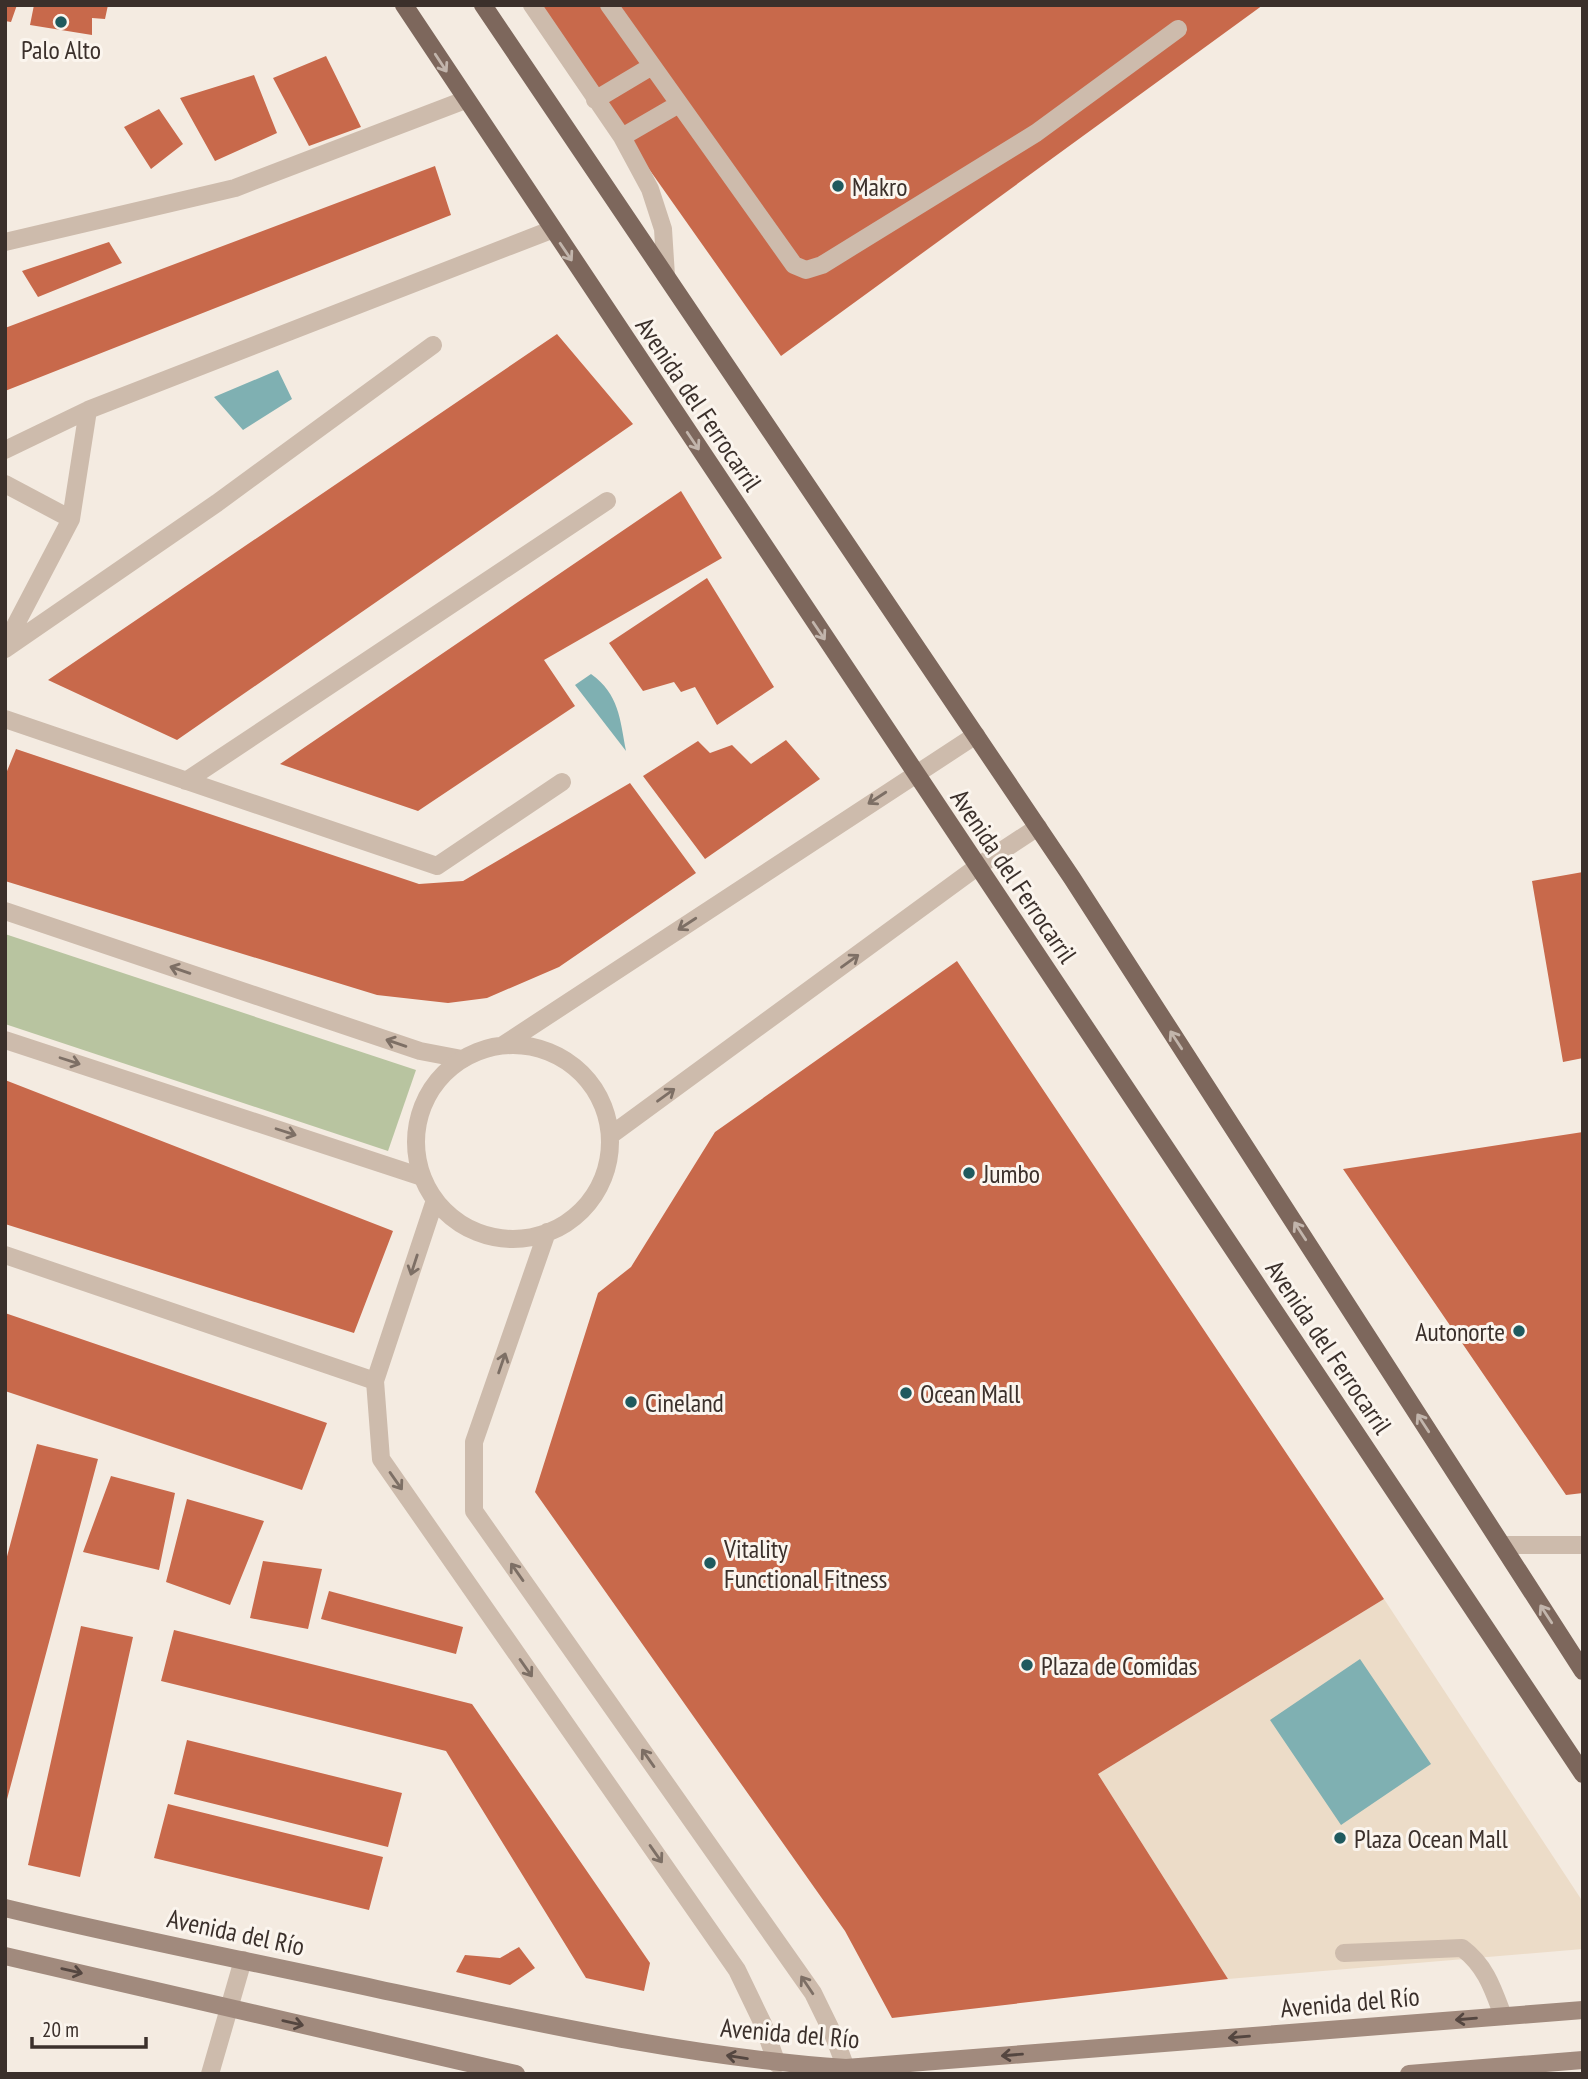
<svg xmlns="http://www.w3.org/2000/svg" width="1588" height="2079" viewBox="0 0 1588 2079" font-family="'PT Sans Narrow',sans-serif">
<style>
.green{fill:#b8c4a0}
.plaza{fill:#ecdcc8}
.water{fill:#7fb0b2}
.building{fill:#c8694b}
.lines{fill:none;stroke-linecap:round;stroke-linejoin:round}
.service{stroke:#cdbbac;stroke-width:18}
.minor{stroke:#cdbbac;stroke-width:18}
.secondary{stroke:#a18a7d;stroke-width:18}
.primary{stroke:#7d675c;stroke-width:18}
.oneway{stroke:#c2b5ac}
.oneway2{stroke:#7d6f65}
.oneway3{stroke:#544640}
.poi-dot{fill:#1f5a5e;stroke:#fbf5ee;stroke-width:2.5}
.labels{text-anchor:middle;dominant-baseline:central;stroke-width:6;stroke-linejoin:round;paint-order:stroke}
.poi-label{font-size:26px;fill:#3b302b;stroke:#fbf5ee;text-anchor:start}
.street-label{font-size:26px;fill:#3b302b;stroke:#fbf5ee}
</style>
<rect width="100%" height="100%" fill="#f4ebe1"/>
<!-- green -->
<path class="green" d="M 5,934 L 416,1070 L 388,1151 L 5,1024 Z"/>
<!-- plaza -->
<path class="plaza" d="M 1384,1599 L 1583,1902 L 1583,1949 L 1228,1979 L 1098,1774 Z"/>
<!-- water -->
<path class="water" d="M 278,370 L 292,399 L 243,430 L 214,397 Z
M 591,674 C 619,694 620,719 626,751 L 575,685 Z
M 1360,1659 L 1431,1764 L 1341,1825 L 1270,1720 Z"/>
<!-- building -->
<path class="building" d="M 5,5 L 17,5 L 11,22 L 5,21 Z
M 34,5 L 108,5 L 105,19 L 92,18 L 92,35 L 30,25 Z
M 541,5 L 1263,5 L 781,356 L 541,16 Z
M 326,56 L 361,127 L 309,146 L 273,78 Z
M 254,75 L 277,133 L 215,161 L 180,98 Z
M 159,109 L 183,144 L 151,169 L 124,127 Z
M 435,166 L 451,215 L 5,391 L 5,328 Z
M 109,242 L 122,263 L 38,297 L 22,271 Z
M 557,334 L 633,424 L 177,740 L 48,680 Z
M 681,491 L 722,558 L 544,660 L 575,706 L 418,811 L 280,764 Z
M 707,578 L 774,687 L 717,725 L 695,687 L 681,692 L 674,682 L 643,691 L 609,643 Z
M 786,740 L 820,779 L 705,859 L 643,776 L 698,741 L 710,753 L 732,745 L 751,764 Z
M 16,749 L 419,884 L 463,881 L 630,783 L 696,873 L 559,967 L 487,998 L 448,1003 L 377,995 L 5,881 L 5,776 Z
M 1583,872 L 1583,1058 L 1563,1062 L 1532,881 Z
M 957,961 L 1384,1599 L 1098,1774 L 1228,1979 L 892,2018 L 845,1931 L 535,1492 L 598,1293 L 631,1267 L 715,1132 Z
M 5,1080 L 393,1231 L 354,1333 L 5,1224 Z
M 1583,1132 L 1583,1493 L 1566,1495 L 1343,1169 Z
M 5,1313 L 327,1423 L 302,1490 L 5,1391 Z
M 37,1444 L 98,1459 L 6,1803 L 5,1564 Z
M 111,1476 L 175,1493 L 159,1570 L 83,1552 Z
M 187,1499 L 264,1521 L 230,1605 L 166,1582 Z
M 263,1561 L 322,1569 L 308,1629 L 250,1618 Z
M 329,1591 L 463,1627 L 456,1654 L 321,1619 Z
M 81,1626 L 133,1637 L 80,1877 L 28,1865 Z
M 174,1630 L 472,1704 L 650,1963 L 644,1991 L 586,1978 L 446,1751 L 161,1681 Z
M 187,1740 L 402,1793 L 388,1847 L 174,1794 Z
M 168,1804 L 383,1857 L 369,1910 L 154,1858 Z
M 519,1947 L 535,1968 L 510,1985 L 456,1972 L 465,1955 L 500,1958 Z"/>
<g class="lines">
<!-- service -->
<path class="service" d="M 532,5 L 622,137 L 650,189 L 663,229 L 666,276
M 609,5 L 794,265 L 806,270 L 822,265 L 1036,133 L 1178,29
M 595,100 L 652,66
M 622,137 L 679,104
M 5,450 L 88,410 L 551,230
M 5,484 L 71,519
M 5,645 L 71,519 L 88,410
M 5,649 L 217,503 L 433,345
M 5,719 L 437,866 L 562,782
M 186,781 L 607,501
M 5,911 L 420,1051 L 462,1059
M 5,1040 L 422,1177
M 5,1255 L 375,1381
M 1502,1545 L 1583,1545
M 1344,1953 L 1462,1948 C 1486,1966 1493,1989 1503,2016"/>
<!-- minor -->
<path class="minor" d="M 5,242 L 235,188 L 465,100
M 503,1045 L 976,735
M416 1142a97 97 0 1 1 194 0a97 97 0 1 1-194 0Z
M 611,1135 L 977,867 L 1038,827
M 435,1200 L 375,1381 L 381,1459 L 737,1970 L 763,2024 L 777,2064
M 547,1232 L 474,1442 L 474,1511 L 813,1993 L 833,2034 L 846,2068
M 210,2074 L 243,1960"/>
<!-- secondary -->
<path class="secondary" d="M 5,1908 C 129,1938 253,1962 377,1989 C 533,2022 687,2057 846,2068 L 1583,2010
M 5,1956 L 516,2074
M 1409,2074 L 1583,2060"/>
<!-- primary -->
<path class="primary" d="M 404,5 L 1583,1774
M 483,5 L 1072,878 L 1583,1671"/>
</g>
<!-- one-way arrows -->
<defs><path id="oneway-shaft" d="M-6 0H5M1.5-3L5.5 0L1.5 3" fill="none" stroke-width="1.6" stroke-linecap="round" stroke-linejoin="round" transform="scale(1.75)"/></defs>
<g class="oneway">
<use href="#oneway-shaft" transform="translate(441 63) rotate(57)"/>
<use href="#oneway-shaft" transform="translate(566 252) rotate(56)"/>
<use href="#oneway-shaft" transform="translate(693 441) rotate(56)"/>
<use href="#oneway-shaft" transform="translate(819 631) rotate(56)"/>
<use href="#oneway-shaft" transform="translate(1176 1040) rotate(-123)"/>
<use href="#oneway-shaft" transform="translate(1300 1231) rotate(-123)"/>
<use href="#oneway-shaft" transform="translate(1423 1423) rotate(-123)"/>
<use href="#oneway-shaft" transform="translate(1546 1614) rotate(-123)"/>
</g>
<g class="oneway2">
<use href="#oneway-shaft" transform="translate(877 798) rotate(147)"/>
<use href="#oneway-shaft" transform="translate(687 924) rotate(147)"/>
<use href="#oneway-shaft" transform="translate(850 961) rotate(-36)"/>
<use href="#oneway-shaft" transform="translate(180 970) rotate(-161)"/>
<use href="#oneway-shaft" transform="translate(396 1043) rotate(-161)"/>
<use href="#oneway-shaft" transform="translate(70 1061) rotate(18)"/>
<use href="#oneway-shaft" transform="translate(666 1095) rotate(-36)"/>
<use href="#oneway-shaft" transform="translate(286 1132) rotate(18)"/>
<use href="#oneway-shaft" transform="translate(414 1265) rotate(108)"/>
<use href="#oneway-shaft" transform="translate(502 1363) rotate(-71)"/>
<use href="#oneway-shaft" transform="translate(396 1481) rotate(55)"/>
<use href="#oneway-shaft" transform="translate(517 1572) rotate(-125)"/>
<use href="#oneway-shaft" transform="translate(526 1668) rotate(55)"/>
<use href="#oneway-shaft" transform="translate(648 1758) rotate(-125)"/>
<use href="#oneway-shaft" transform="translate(656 1854) rotate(55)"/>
<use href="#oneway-shaft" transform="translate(807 1985) rotate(-124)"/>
</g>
<g class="oneway3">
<use href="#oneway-shaft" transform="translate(72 1971) rotate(13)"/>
<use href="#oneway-shaft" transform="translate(1466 2019) rotate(175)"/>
<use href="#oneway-shaft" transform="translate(293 2023) rotate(13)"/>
<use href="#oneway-shaft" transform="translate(1239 2037) rotate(175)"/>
<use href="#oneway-shaft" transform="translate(1012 2055) rotate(175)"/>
<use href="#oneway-shaft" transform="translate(737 2057) rotate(-171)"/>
</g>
<!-- markers -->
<g class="poi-dot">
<circle cx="61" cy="22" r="7"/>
<circle cx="838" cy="186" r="7"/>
<circle cx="969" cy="1173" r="7"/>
<circle cx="1519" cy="1331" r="7"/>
<circle cx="906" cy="1393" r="7"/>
<circle cx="631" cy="1402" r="7"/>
<circle cx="710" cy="1563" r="7"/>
<circle cx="1027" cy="1665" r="7"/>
<circle cx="1340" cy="1838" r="7"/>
</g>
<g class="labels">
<!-- poi labels -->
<g class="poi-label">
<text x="61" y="49" text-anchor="middle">Palo Alto</text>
<text x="852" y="186">Makro</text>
<text x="983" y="1173">Jumbo</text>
<text x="1505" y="1331" text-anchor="end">Autonorte</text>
<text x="920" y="1393">Ocean Mall</text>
<text x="645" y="1402">Cineland</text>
<text x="724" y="1548">Vitality<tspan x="724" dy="30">Functional Fitness</tspan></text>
<text x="1041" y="1665">Plaza de Comidas</text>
<text x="1354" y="1838">Plaza Ocean Mall</text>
</g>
<!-- street labels -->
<g class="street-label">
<text transform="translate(699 404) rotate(56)">Avenida del Ferrocarril</text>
<text transform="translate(1014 876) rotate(56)">Avenida del Ferrocarril</text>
<text transform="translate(1329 1347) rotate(56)">Avenida del Ferrocarril</text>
<text transform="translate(236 1932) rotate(12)">Avenida del Río</text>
<text transform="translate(1350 2002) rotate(-5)">Avenida del Río</text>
<text transform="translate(790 2033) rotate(5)">Avenida del Río</text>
</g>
</g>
<!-- border -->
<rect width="1588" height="2079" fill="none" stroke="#3b302b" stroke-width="14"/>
<!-- scale -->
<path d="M32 2037v10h114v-10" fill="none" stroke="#3b302b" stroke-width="3.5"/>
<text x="42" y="2037" font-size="21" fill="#3b302b" stroke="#fbf5ee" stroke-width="5" paint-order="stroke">20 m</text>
</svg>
